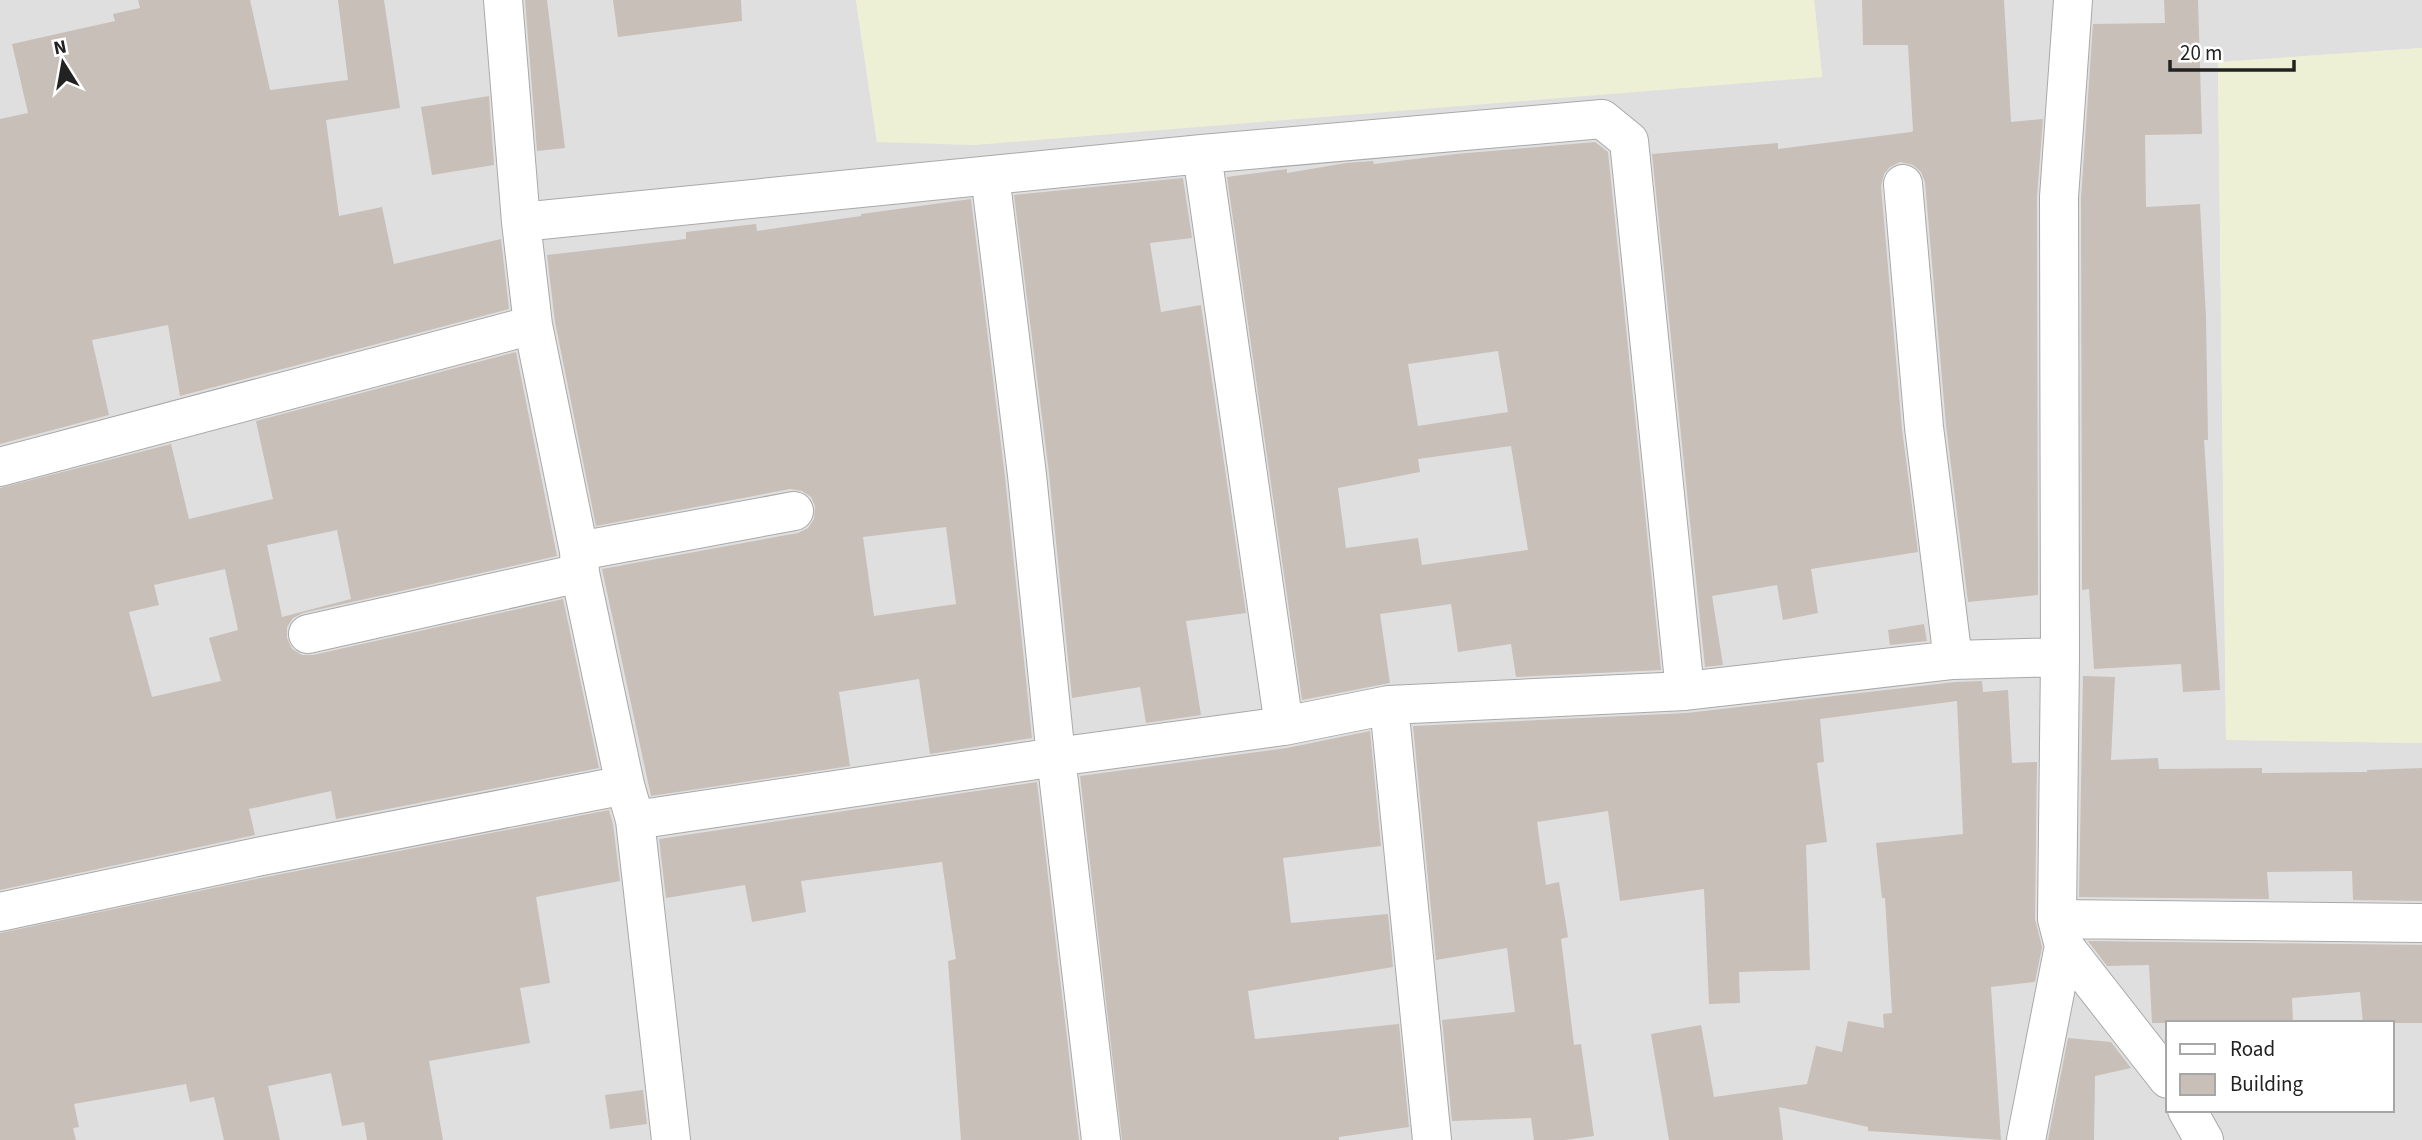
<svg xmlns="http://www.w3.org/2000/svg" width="2422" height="1140" viewBox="0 0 2422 1140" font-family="'Source Sans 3',sans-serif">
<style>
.residential{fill:#e0dfdf;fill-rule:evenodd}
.farmland{fill:#eef0d5}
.building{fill:#c7bfb8;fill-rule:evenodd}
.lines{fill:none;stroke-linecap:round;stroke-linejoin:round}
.minor-casing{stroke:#a9a9a9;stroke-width:40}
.minor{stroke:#fff;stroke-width:38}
</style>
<rect width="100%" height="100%" fill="#f2efe9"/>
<!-- residential -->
<path class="residential" d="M 0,0 L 856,0 L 877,142 L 1822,76 L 1814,0 L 2422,0 L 2422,48 L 2218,63 L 2226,739 L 2422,743 L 2422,1140 L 0,1140 ZM 2168,1023 L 2392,1023 L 2392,1110 L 2168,1110 Z"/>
<!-- farmland -->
<path class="farmland" d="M 856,0 L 1814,0 L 1822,77 L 974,145 L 877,142 Z
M 2422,48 L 2422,743 L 2226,740 L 2218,62 Z"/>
<!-- building -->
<path class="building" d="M 138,0 L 250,0 L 270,90 L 348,80 L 338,0 L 384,0 L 400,108 L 326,120 L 339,216 L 382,207 L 394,264 L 501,239 L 509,309 L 180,396 L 168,325 L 92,340 L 109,415 L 0,444 L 0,119 L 28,113 L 12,44 L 115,21 L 113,14 L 140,8 Z
M 525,0 L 547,0 L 565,148 L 537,151 Z
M 613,0 L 741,0 L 742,21 L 618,37 Z
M 1862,0 L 2004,0 L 2011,122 L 2043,119 L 2037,197 L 2038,595 L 1968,602 L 1946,425 L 1925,182 L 1921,172 L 1913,165 L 1900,162 L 1890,167 L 1884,174 L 1881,186 L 1902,429 L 1918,552 L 1811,569 L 1818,613 L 1783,620 L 1777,585 L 1712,596 L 1723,665 L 1705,667 L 1652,154 L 1778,143 L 1778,149 L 1911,132 L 1913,131 L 1908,45 L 1863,45 Z
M 2164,0 L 2198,0 L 2202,134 L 2145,135 L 2146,207 L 2200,204 L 2206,317 L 2208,440 L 2204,440 L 2220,690 L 2183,692 L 2181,664 L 2094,669 L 2089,589 L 2082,590 L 2081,198 L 2093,24 L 2165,23 Z
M 489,96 L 494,165 L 432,175 L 421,107 Z
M 1595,142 L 1608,152 L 1661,670 L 1516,677 L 1511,644 L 1458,652 L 1451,604 L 1380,614 L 1390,683 L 1302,700 L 1227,177 L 1287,169 L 1287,173 L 1346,163 L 1373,161 L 1374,164 L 1456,154 ZM 1498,351 L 1508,412 L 1418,426 L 1408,364 ZM 1511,446 L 1528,550 L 1422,565 L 1418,538 L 1346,548 L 1338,488 L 1420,472 L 1418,459 Z
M 1183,178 L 1192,238 L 1150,243 L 1161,312 L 1201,305 L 1246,613 L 1186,621 L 1201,715 L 1146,723 L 1140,687 L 1072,698 L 1049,473 L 1014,195 Z
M 971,199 L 1005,477 L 1032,738 L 930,754 L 919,679 L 839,692 L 850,766 L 651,796 L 602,569 L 798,533 L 808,528 L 814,519 L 815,506 L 811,497 L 802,491 L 790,489 L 596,526 L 555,322 L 547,255 L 686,239 L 686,232 L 756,224 L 757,231 L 861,216 L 861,214 ZM 946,527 L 956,604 L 874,616 L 863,537 Z
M 516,352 L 557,556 L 303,613 L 293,618 L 287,627 L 287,638 L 292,649 L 302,655 L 313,655 L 563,599 L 599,768 L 336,819 L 331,791 L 249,809 L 255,835 L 0,890 L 0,488 L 171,444 L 189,519 L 273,499 L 256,421 ZM 337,530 L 351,599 L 282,617 L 267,545 ZM 225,569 L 238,630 L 209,638 L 221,681 L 152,697 L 129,612 L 159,605 L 154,585 Z
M 1924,624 L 1927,641 L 1890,645 L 1888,630 Z
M 2083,676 L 2115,677 L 2111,760 L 2158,758 L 2159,769 L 2262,768 L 2262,773 L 2367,772 L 2367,770 L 2422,768 L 2422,901 L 2353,900 L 2352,871 L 2267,872 L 2269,899 L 2079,897 Z
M 1982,681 L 1983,692 L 2008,690 L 2012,763 L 2037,762 L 2035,919 L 2042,947 L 2035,982 L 1991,987 L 2001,1140 L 1868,1131 L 1868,1127 L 1779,1107 L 1783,1140 L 1669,1140 L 1651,1034 L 1701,1025 L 1714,1097 L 1807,1084 L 1816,1046 L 1842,1052 L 1848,1021 L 1884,1028 L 1883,1014 L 1892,1013 L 1885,898 L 1882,898 L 1876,843 L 1963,834 L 1957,701 L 1820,719 L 1824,762 L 1817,763 L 1827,842 L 1806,845 L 1810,970 L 1739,972 L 1740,1003 L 1709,1004 L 1704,889 L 1620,901 L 1608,811 L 1537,822 L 1546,885 L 1559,882 L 1568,937 L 1561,939 L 1574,1045 L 1581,1044 L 1594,1136 L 1565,1140 L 1534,1140 L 1531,1118 L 1452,1121 L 1442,1020 L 1515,1012 L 1507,948 L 1436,960 L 1413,726 L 1687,713 L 1955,682 Z
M 1370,731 L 1381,846 L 1283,858 L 1291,923 L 1388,914 L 1393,967 L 1248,991 L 1255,1039 L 1399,1024 L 1409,1127 L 1339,1137 L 1339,1140 L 1122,1140 L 1080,776 L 1287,748 Z
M 1037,782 L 1079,1140 L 961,1140 L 948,961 L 956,959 L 942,862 L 801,881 L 806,912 L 752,922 L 745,885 L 666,898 L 659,839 Z
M 609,810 L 613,824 L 620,881 L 536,897 L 550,983 L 520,988 L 530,1043 L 429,1061 L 443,1140 L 367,1140 L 364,1122 L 342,1126 L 331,1073 L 268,1086 L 280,1140 L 224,1140 L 214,1097 L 190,1102 L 186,1084 L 74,1104 L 79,1127 L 73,1128 L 76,1140 L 0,1140 L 0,933 L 261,878 Z
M 2088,941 L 2422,945 L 2422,1023 L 2363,1023 L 2360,992 L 2292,998 L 2293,1023 L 2152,1023 L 2149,965 L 2107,966 Z
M 2068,1038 L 2111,1042 L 2131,1068 L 2095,1076 L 2094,1140 L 2048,1140 Z
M 643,1090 L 647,1124 L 610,1129 L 605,1095 Z"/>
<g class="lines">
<defs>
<path id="minor" d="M 503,0 L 521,222 L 533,325 L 579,551 L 580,573 L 625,785 L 635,820 L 671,1140
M 1202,154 L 1284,726
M 990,175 L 1027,475 L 1056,757 L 1101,1140
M 1903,184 L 1924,427 L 1953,660
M 521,222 L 1202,154 L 1602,119 L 1629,141 L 1685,691
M 0,467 L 533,325
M 579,551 L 794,511
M 308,634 L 580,573
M 1389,705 L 1432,1140
M 635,820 L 1056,757 L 1284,726 L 1389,705 L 1685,691 L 1953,660 L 2060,657
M 0,912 L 257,857 L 625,785
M 2057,919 L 2422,923
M 2064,946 L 2168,1079
M 2187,1110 L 2204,1140
M 2026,1140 L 2064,946 L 2057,919 L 2060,657 L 2059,197 L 2073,0"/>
</defs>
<!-- minor casing -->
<use href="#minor" class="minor-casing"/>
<!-- minor -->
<use href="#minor" class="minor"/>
</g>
<!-- legend -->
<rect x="2166" y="1021" width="228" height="91" fill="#ffffff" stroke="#a7a7a7" stroke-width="2"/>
<rect x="2180" y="1044" width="35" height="10" fill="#ffffff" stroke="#a7a7a7" stroke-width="2"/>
<text x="2230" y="1056" font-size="21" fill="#222222">Road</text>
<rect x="2180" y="1074" width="35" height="21" fill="#c7bfb8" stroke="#a7a7a7" stroke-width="2"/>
<text x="2230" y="1091" font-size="21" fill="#222222">Building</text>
<!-- north arrow -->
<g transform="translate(63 63) rotate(349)" stroke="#ffffff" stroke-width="5" paint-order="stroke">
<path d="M0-5L12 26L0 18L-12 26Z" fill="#222222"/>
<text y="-10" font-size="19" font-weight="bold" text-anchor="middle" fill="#222222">N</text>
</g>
<!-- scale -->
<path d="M2170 60v10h124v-10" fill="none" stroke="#222222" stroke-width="3.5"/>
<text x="2180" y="60" font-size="21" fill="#222222" stroke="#ffffff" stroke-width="5" paint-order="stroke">20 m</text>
</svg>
